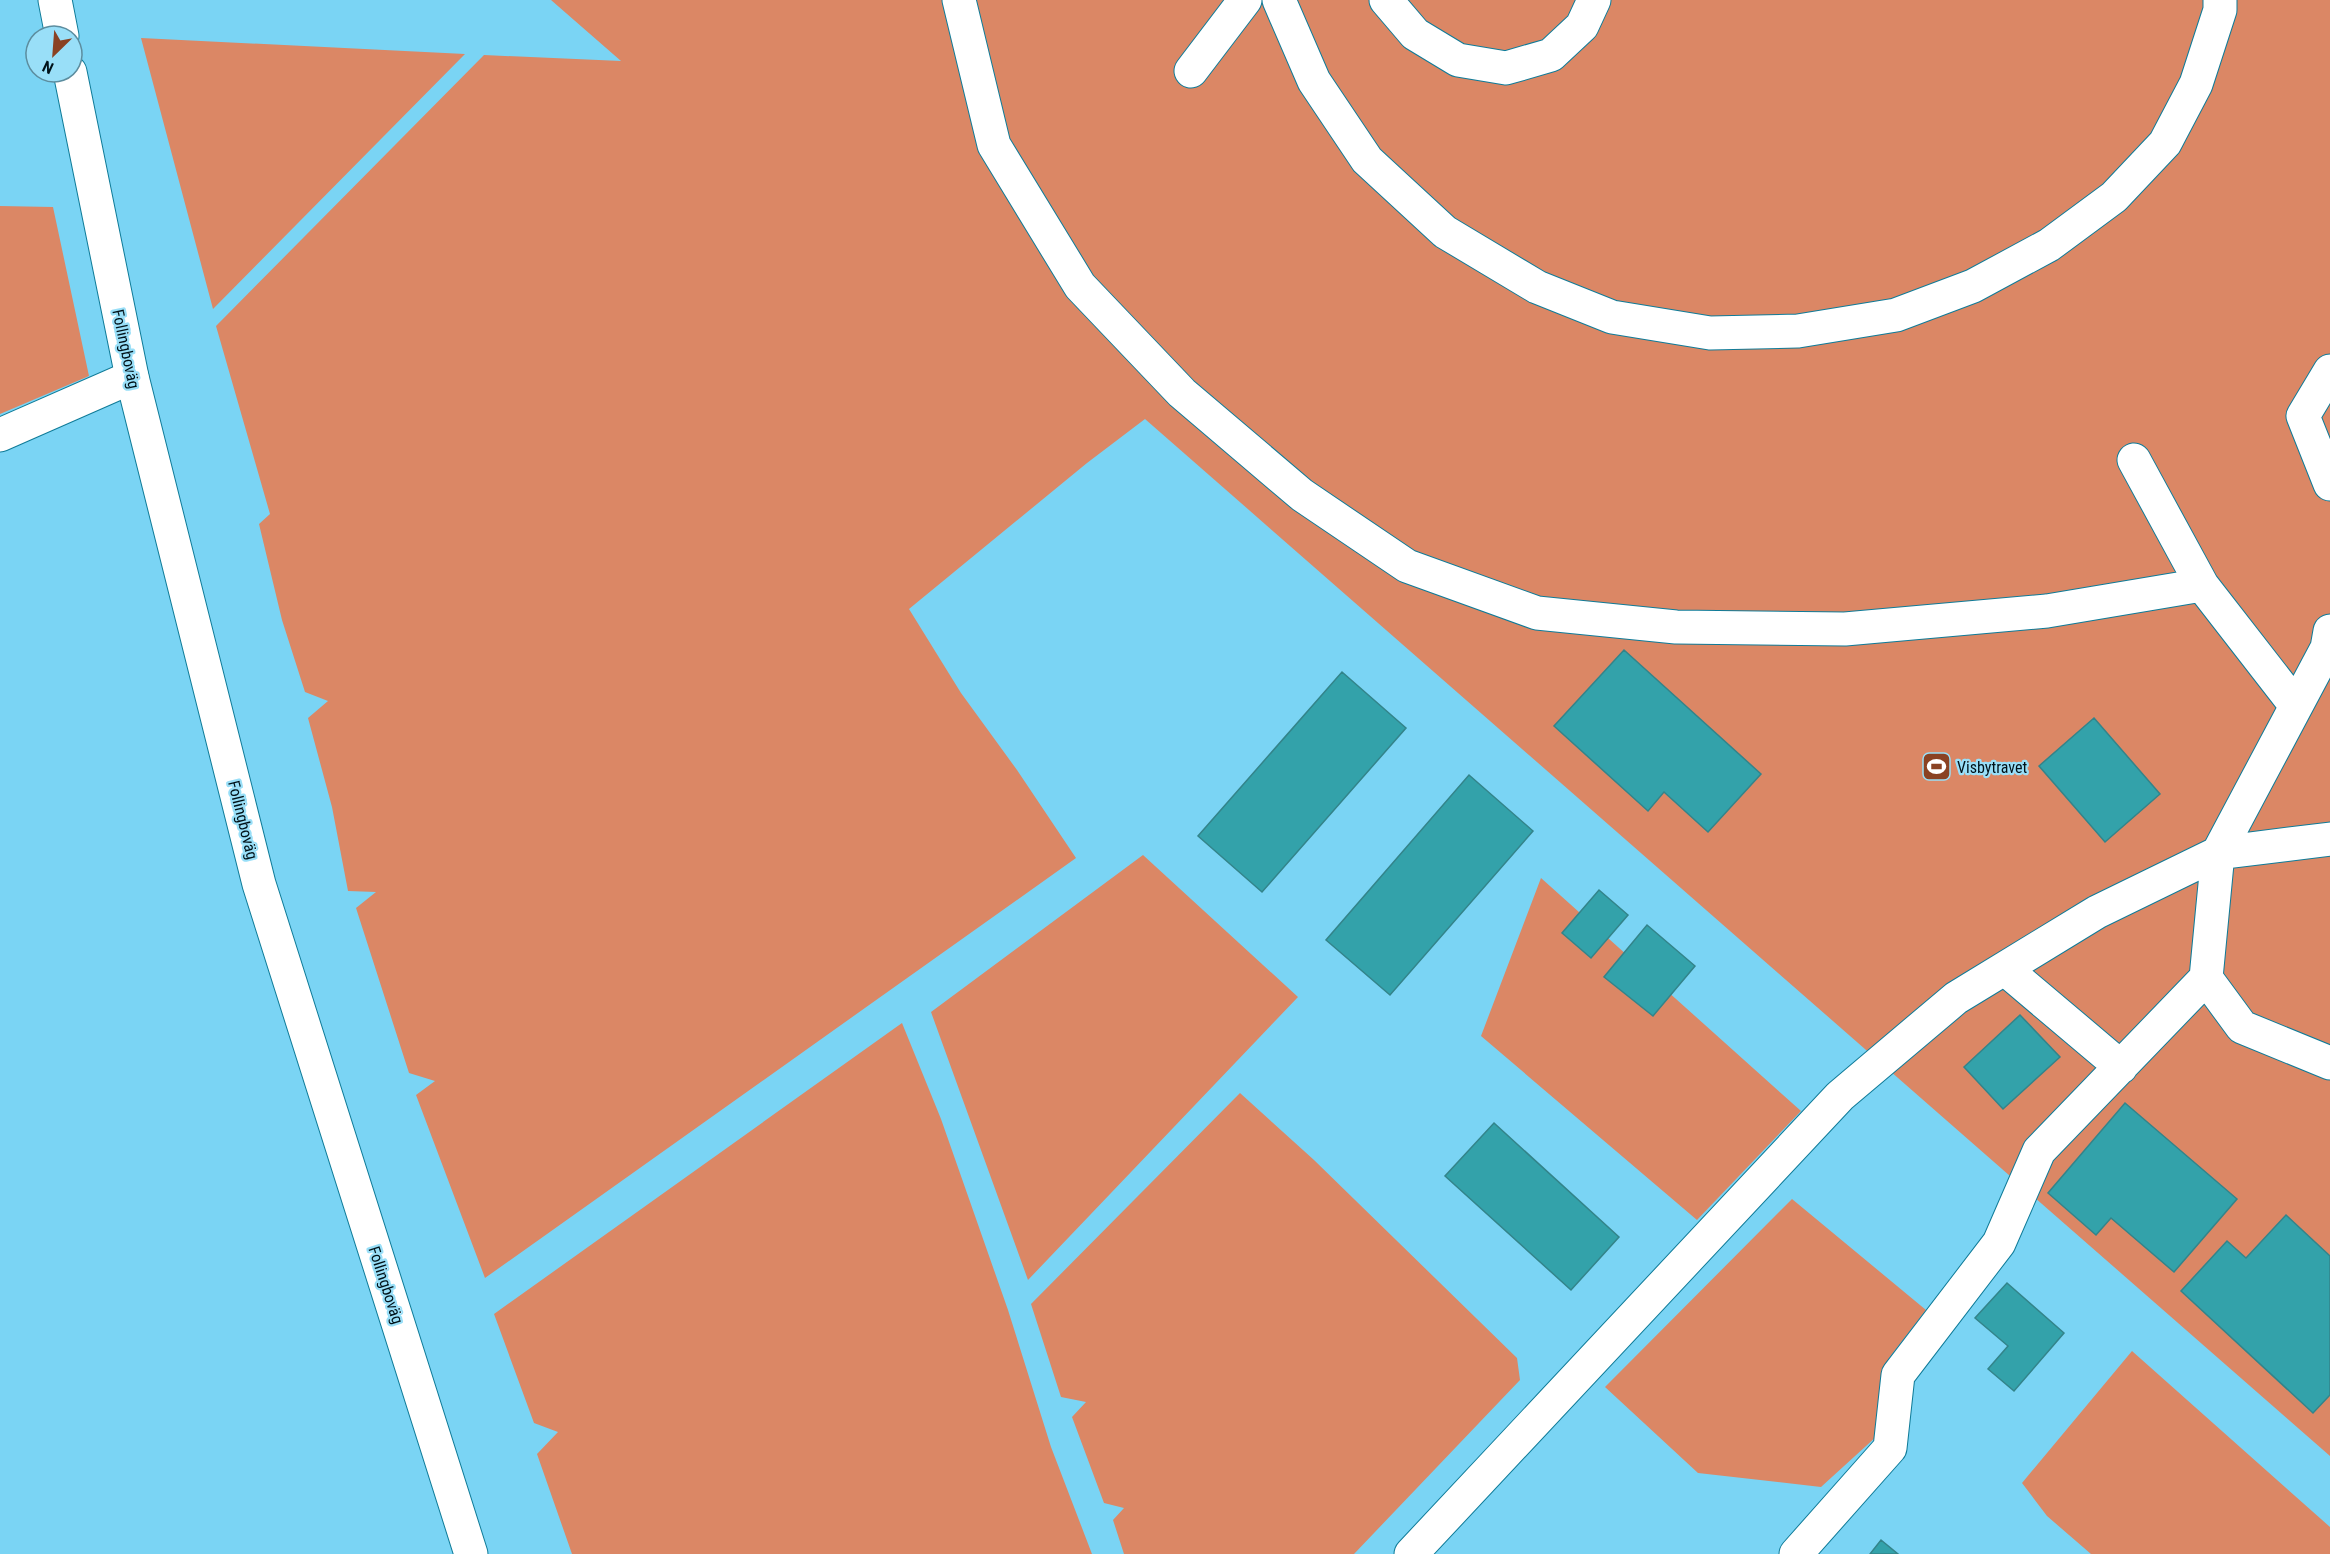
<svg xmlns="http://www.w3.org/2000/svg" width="2330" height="1554" viewBox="0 0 2330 1554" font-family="'Roboto Condensed',sans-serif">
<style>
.green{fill:#db8765}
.building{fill:#33a2aa;stroke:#33848a;stroke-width:1.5}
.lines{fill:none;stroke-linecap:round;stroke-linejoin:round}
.minor-casing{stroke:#0f7b98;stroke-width:35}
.major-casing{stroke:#0f7b98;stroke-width:35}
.minor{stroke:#fff;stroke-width:33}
.major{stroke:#fff;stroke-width:33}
.labels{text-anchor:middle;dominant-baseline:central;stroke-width:4.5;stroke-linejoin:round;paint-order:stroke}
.street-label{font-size:16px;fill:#011219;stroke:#99dff8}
.poi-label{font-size:16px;fill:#011219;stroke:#99dff8;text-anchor:start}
</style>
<rect width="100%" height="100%" fill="#7ad4f4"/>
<!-- green -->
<path class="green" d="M 551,0 L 2330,0 L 2330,1456 L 1145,419 L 1087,463 L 909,609 L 961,693 L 1017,770 L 1076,858 L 485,1278 L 416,1095 L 435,1081 L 409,1073 L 356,908 L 376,892 L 348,891 L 332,807 L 308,718 L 328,701 L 305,692 L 282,620 L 259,524 L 270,514 L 216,326 L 484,55 L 621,61 Z
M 141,38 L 465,54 L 213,309 Z
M 0,206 L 53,207 L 89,376 L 0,414 Z
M 1143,855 L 1298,997 L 1028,1280 L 931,1012 Z
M 1541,878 L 1801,1111 L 1697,1220 L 1481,1036 Z
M 902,1023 L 941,1119 L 1008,1310 L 1051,1447 L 1092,1554 L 572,1554 L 537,1454 L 558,1432 L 534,1423 L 494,1314 Z
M 1240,1093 L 1314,1160 L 1517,1358 L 1520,1380 L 1354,1554 L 1124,1554 L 1113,1520 L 1124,1508 L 1104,1503 L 1072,1417 L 1086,1402 L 1061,1397 L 1031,1304 Z
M 1792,1199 L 1926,1310 L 1889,1358 L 1877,1436 L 1821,1487 L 1698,1473 L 1605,1387 Z
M 2132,1351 L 2330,1527 L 2330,1554 L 2091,1554 L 2047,1516 L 2022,1483 Z"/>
<!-- building -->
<path class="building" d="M 1624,650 L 1761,774 L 1708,832 L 1664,792 L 1648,811 L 1554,726 Z
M 1342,672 L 1406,728 L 1262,892 L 1198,836 Z
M 2094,718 L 2160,794 L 2105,842 L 2039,766 Z
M 1469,775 L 1533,831 L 1390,995 L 1326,940 Z
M 1599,890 L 1628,915 L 1591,958 L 1562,933 Z
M 1647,925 L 1695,966 L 1653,1016 L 1604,977 Z
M 2020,1015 L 2060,1057 L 2003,1109 L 1964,1067 Z
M 2125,1103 L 2237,1199 L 2174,1272 L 2111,1218 L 2096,1235 L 2048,1193 Z
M 1494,1123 L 1619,1237 L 1571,1290 L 1445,1176 Z
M 2286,1215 L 2330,1256 L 2330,1395 L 2313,1413 L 2181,1291 L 2227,1241 L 2246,1258 Z
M 2007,1283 L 2064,1333 L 2014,1391 L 1988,1369 L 2008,1346 L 1975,1318 Z
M 1881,1540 L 1898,1554 L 1870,1554 Z"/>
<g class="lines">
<defs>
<path id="minor" d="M 959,0 L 994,145 L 1080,286 L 1182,393 L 1302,495 L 1407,566 L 1537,613 L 1676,627 L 1845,629 L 2047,611 L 2202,585
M 1279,0 L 1314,81 L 1367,160 L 1445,232 L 1537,287 L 1612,317 L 1710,333 L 1798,331 L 1896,315 L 1973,286 L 2049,245 L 2114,197 L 2165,143 L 2196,84 L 2220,10 L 2220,0
M 1386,0 L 1415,34 L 1458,60 L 1506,68 L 1551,55 L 1582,26 L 1594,0
M 1191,71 L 1245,0
M 2330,371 L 2303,416 L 2330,484
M 0,435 L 132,377
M 2134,460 L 2202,585 L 2296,706
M 2330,631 L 2327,648 L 2218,853 L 2206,978 L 2242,1027 L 2330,1063
M 2005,969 L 2121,1067
M 1411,1554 L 1840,1096 L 1956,998 L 2097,912 L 2218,853 L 2330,839
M 1796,1554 L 1890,1448 L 1898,1375 L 1999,1243 L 2039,1151 L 2206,978"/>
<path id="major" d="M 55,0 L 62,36
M 70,72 L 132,377 L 259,884 L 471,1554"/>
</defs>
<!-- minor casing -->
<use href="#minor" class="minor-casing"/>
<!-- major casing -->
<use href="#major" class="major-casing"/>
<!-- minor -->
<use href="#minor" class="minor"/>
<!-- major -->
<use href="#major" class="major"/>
</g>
<!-- icons -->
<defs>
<symbol id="stadium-square" viewBox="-11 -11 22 22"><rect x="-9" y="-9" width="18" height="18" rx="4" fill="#8a4223" stroke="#99dff8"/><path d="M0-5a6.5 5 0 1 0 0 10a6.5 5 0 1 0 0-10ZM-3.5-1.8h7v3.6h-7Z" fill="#fff"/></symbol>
</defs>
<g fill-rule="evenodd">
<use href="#stadium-square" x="1920" y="750" width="33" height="33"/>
</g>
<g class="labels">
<!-- street labels -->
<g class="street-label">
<text transform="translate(126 349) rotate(78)">Follingboväg</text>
<text transform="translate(243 820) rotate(76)">Follingboväg</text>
<text transform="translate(386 1285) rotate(72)">Follingboväg</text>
</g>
<!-- poi labels -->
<g class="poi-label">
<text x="1957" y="767">Visbytravet</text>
</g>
</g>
<!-- north arrow -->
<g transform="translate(54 54) rotate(205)"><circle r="28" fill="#99dff8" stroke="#5c8d9f" stroke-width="1.5"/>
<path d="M0-4.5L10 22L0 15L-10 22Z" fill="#8a4223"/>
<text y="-9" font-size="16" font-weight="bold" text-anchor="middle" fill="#011219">N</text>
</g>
</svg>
